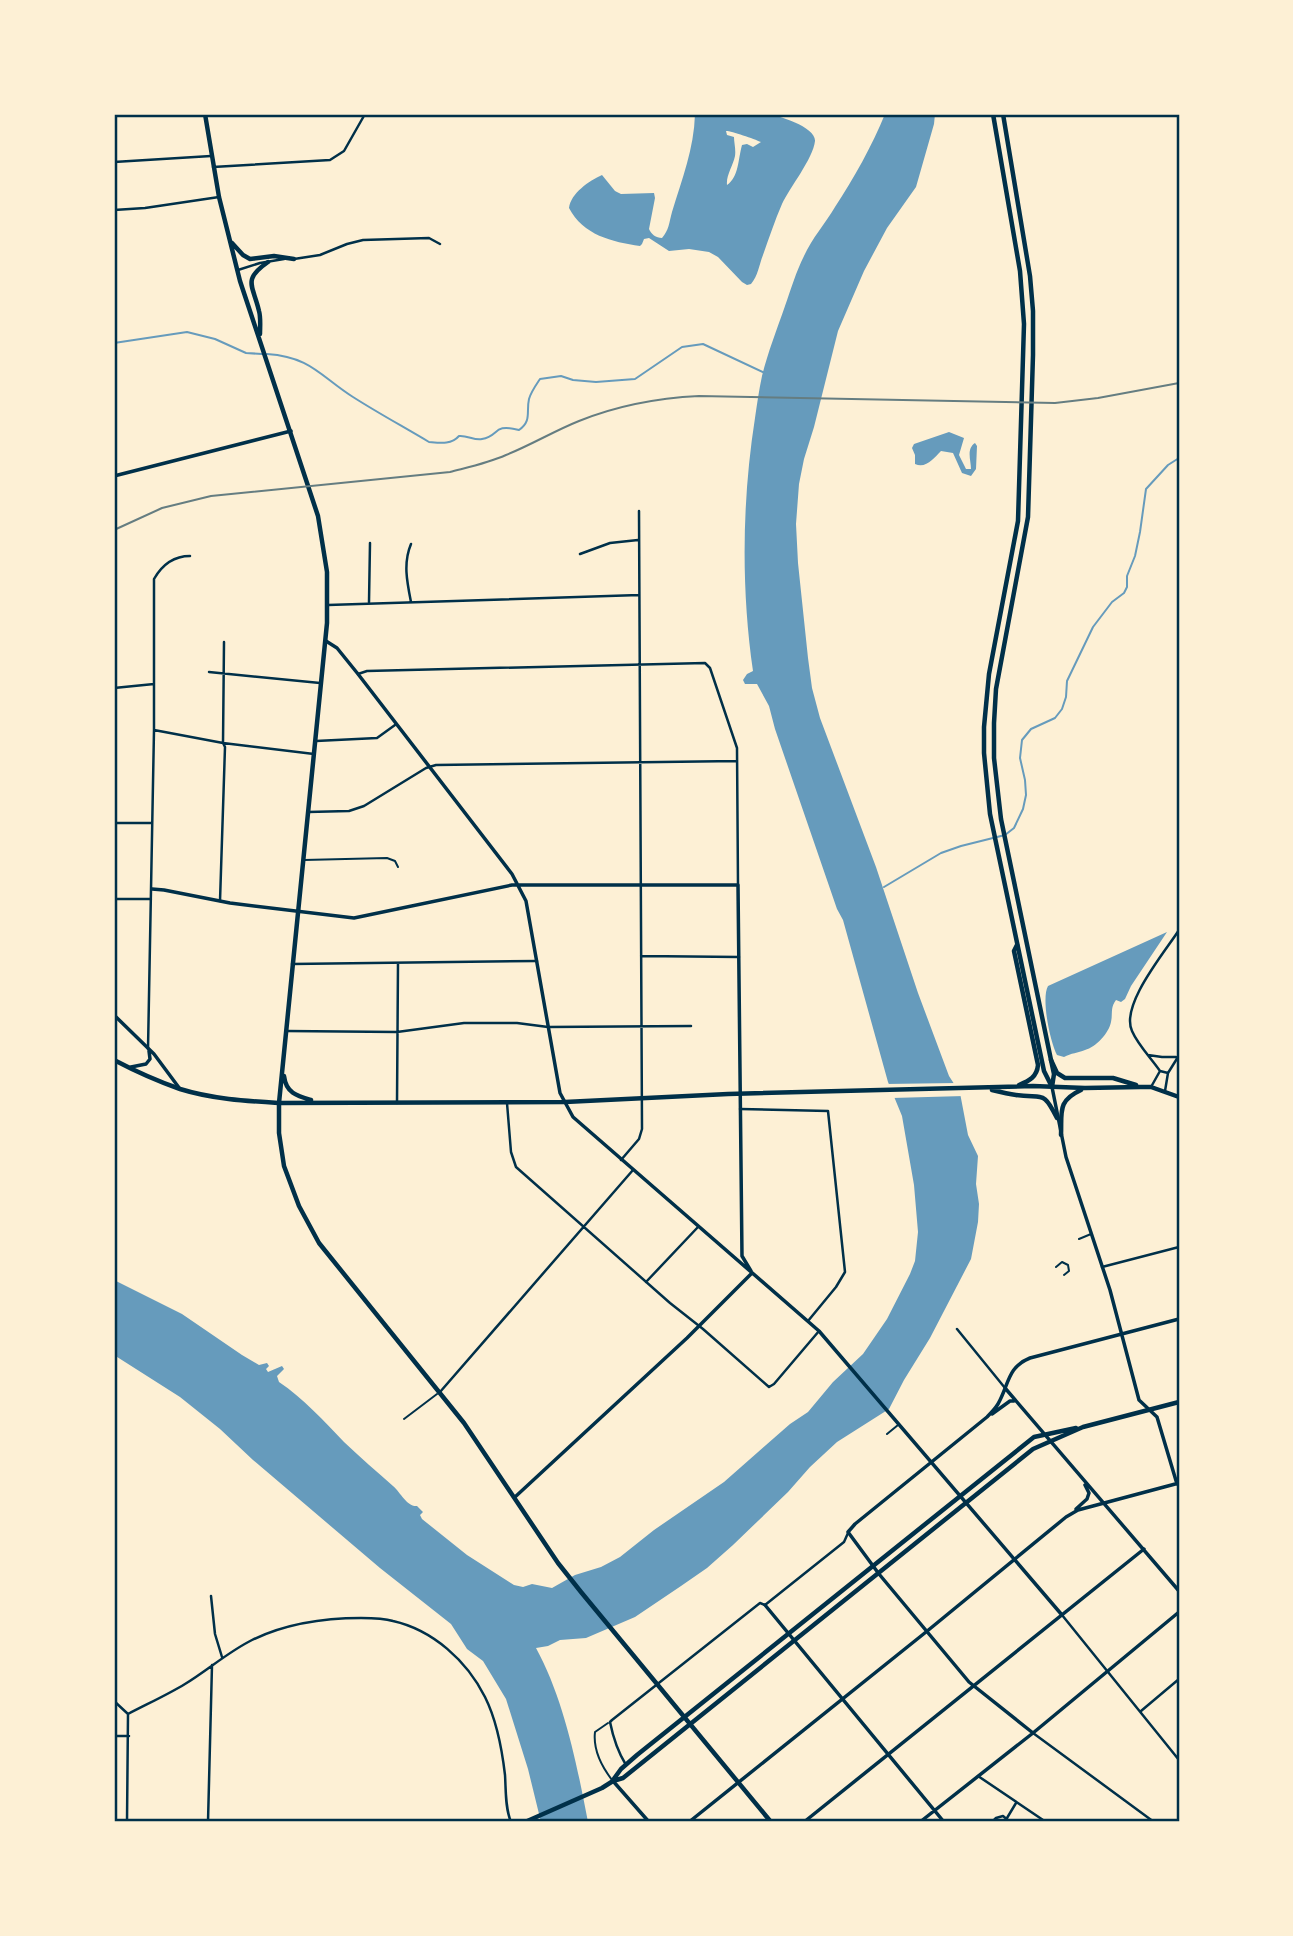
<svg xmlns="http://www.w3.org/2000/svg" width="1293" height="1936" viewBox="0 0 1293 1936" font-family="'Noto Sans',sans-serif">
<style>
.water{fill:#669bbc;fill-rule:evenodd}
.pier{fill:#fdf0d5}
.lines{fill:none;stroke-linecap:round;stroke-linejoin:round}
.stream{stroke:#669bbc;stroke-width:2}
.service{stroke:#003049;stroke-width:2}
.minor{stroke:#003049;stroke-width:2.5}
.tertiary{stroke:#003049;stroke-width:3.5}
.secondary{stroke:#003049;stroke-width:4.5}
.primary{stroke:#003049;stroke-width:4.5}
.rail{stroke:#657d81;stroke-width:2}
.neatline{fill:none;stroke:#003049;stroke-width:2.5}
</style>
<rect width="100%" height="100%" fill="#fdf0d5"/>
<!-- water -->
<path class="water" d="M 695,114 C 718,114 743,111 766,114 C 778,115 816,127 815,141 C 813,159 790,187 782,204 C 775,220 769,238 763,255 C 759,265 758,276 751,284 L 747,285 L 742,282 L 718,257 L 709,252 L 689,249 L 669,251 L 649,238 L 644,239 L 642,244 L 640,246 C 612,242 583,235 569,208 C 571,193 589,181 602,175 L 615,191 L 621,194 L 654,193 L 655,198 L 649,229 C 651,234 656,238 662,238 C 669,230 669,223 672,212 C 682,179 694,149 695,114 ZM 726,131 C 732,131 754,139 761,142 L 753,147 L 747,144 L 742,145 C 738,159 739,177 727,185 C 726,175 733,166 735,156 C 736,149 734,143 734,137 L 727,135 Z
M 885,114 L 935,114 L 934,124 L 916,187 L 887,228 L 864,271 L 838,331 L 814,427 L 804,459 L 799,484 L 796,524 L 798,563 L 808,658 L 812,688 L 820,718 L 876,867 L 918,993 L 949,1076 L 960,1093 L 968,1135 L 978,1156 L 976,1184 L 979,1204 L 978,1222 L 971,1259 L 930,1338 L 904,1380 L 889,1409 L 837,1442 L 810,1467 L 788,1492 L 733,1545 L 707,1568 L 681,1586 L 635,1617 L 586,1638 L 560,1640 L 548,1646 L 536,1648 C 564,1699 577,1765 588,1822 L 541,1822 L 528,1769 L 506,1699 L 483,1661 L 467,1649 L 451,1624 L 380,1568 L 253,1460 L 220,1429 L 180,1397 L 114,1355 L 114,1280 L 182,1314 L 242,1355 L 259,1365 L 267,1363 L 269,1366 L 266,1369 L 268,1372 L 282,1366 L 284,1369 L 277,1376 L 279,1382 C 303,1398 324,1421 344,1442 C 360,1457 377,1472 393,1486 C 401,1493 407,1507 417,1506 L 423,1512 L 420,1515 L 422,1519 L 467,1555 L 514,1585 L 523,1587 L 532,1584 L 552,1588 L 575,1575 L 601,1567 L 620,1557 L 654,1530 L 724,1482 L 790,1424 L 808,1412 L 833,1382 L 863,1354 L 887,1319 L 910,1274 L 915,1261 L 918,1232 L 914,1185 L 902,1116 L 888,1082 L 843,920 L 837,909 L 775,729 L 769,706 L 757,684 L 745,684 L 743,680 L 747,674 L 753,671 C 741,588 742,501 755,418 C 757,404 759,390 762,376 C 768,352 777,329 785,306 C 791,289 796,272 804,256 C 812,238 825,224 835,207 C 854,178 872,146 885,114 Z
M 949,432 L 964,438 L 959,455 L 966,469 L 971,469 C 971,460 966,449 975,443 L 977,446 L 976,469 L 971,476 L 962,473 L 953,453 L 941,451 C 934,458 926,469 915,464 L 915,455 L 912,448 L 914,444 Z
M 1167,932 L 1131,986 L 1125,999 L 1121,1002 L 1116,1000 C 1110,1008 1113,1013 1111,1022 C 1109,1033 1096,1047 1085,1050 C 1078,1053 1071,1053 1064,1057 L 1057,1055 C 1050,1042 1041,998 1048,986 Z"/>
<!-- pier -->
<path class="pier" d="M 957,1083 L 964,1096 L 892,1098 L 885,1084 Z"/>
<g class="lines">
<!-- stream -->
<path class="stream" d="M 114,343 L 187,332 L 215,339 L 246,353 L 262,354
M 267,354 C 311,357 320,376 353,397 C 378,413 404,427 429,442 C 440,443 451,445 459,436 C 467,435 475,441 482,439 C 500,436 492,423 519,430 C 532,421 526,412 529,399 C 531,392 536,385 540,379 L 561,376 L 573,380 L 596,382 L 635,379 L 682,347 L 703,344 L 765,373
M 884,887 L 941,853 L 961,846 L 1005,835 L 1014,828 L 1023,809 L 1026,795 L 1025,780 L 1020,758 L 1022,740 L 1031,729 L 1055,718 L 1062,709 L 1066,697 L 1067,681 L 1093,627 L 1112,602 L 1124,593 L 1127,587 L 1127,576 L 1135,556 L 1140,532 L 1146,489 L 1168,465 L 1179,458"/>
<!-- service -->
<path class="service" d="M 304,860 L 387,858 L 395,861 L 398,867
M 1079,1239 L 1091,1234
M 1056,1267 L 1062,1262 L 1068,1265 L 1069,1271 L 1064,1275
M 404,1419 L 437,1394
M 887,1434 L 898,1425
M 608,1723 L 595,1732 C 593,1749 602,1767 612,1780"/>
<!-- minor -->
<path class="minor" d="M 114,162 L 211,156
M 213,167 L 330,160 L 344,151 L 365,114
M 114,210 L 145,208 L 219,197
M 294,259 L 320,255 L 347,244 L 363,240 L 429,238 L 440,244
M 238,270 L 260,263 L 284,259
M 580,554 L 610,543 L 638,540
M 369,602 L 370,543
M 411,602 C 407,582 403,563 411,544
M 328,605 L 639,595
M 209,672 L 320,683
M 358,674 L 367,671 L 705,663 L 710,668 L 737,748 L 738,885
M 114,688 L 154,684
M 154,730 L 223,743 L 314,754
M 316,741 L 377,738 L 395,725
M 308,812 L 349,811 L 364,806 L 426,768 L 436,765 L 737,761
M 114,823 L 152,823
M 114,899 L 151,899
M 220,901 L 225,747 L 223,743 L 224,642
M 641,956 L 739,957
M 292,964 L 537,961
M 286,1031 L 397,1032 L 464,1023 L 517,1023 L 548,1027 L 691,1026
M 148,1049 L 154,730 L 154,579 C 162,565 174,556 190,556
M 1148,1055 L 1162,1057 L 1176,1057
M 1160,1071 C 1151,1058 1138,1045 1132,1031 C 1120,1005 1165,952 1179,930
M 1151,1087 L 1160,1071 L 1168,1073
M 1165,1091 L 1168,1073 L 1178,1057
M 397,1103 L 398,963
M 507,1103 L 511,1152 L 516,1167 L 670,1303 L 703,1329 L 769,1387 L 774,1384 L 819,1331
M 740,1109 L 828,1111 L 845,1272 L 836,1287 L 808,1321
M 621,1160 L 639,1139 L 642,1129 L 639,511
M 1102,1267 L 1179,1247
M 646,1282 L 698,1227
M 957,1329 L 1005,1388
M 440,1392 L 633,1170
M 211,1596 L 215,1634 L 222,1657
M 1062,1615 L 1179,1760
M 114,1701 L 128,1714
M 1141,1711 L 1179,1679
M 128,1714 C 147,1704 167,1695 185,1684 C 208,1670 228,1652 252,1640 C 287,1623 323,1618 361,1618 C 372,1618 383,1618 393,1621 C 433,1630 467,1661 485,1697 C 497,1721 502,1749 505,1775 C 506,1790 505,1808 511,1822
M 1033,1733 L 1154,1822
M 114,1736 L 129,1736
M 626,1765 C 618,1752 613,1737 610,1722 L 612,1720 L 760,1603 L 765,1605 L 844,1542 L 848,1533
M 978,1776 L 1046,1822
M 1007,1818 L 1016,1803
M 127,1822 L 128,1714
M 208,1822 L 212,1665
M 992,1822 L 996,1818 L 1003,1816 L 1010,1822"/>
<!-- tertiary -->
<path class="tertiary" d="M 114,476 L 291,431
M 326,641 L 337,648 L 358,674 L 512,874 L 526,901 L 560,1093 L 573,1117 L 819,1331 L 1062,1615
M 152,889 L 164,890 L 230,903 L 354,918 L 512,885 L 738,885 L 742,1256 L 751,1271
M 114,1015 L 154,1054 L 180,1089
M 131,1067 L 146,1064 L 150,1059 L 149,1051
M 1052,1087 L 1066,1157 L 1110,1290 L 1139,1400 L 1157,1417 L 1177,1484
M 1005,1388 L 1179,1591
M 992,1414 L 1010,1401 L 1014,1401
M 515,1497 L 687,1338 L 752,1273
M 1076,1509 L 1087,1499 L 1089,1493 L 1085,1485
M 765,1605 L 944,1822
M 1033,1733 L 969,1682 L 879,1574 L 848,1532 L 855,1524 L 987,1417 C 991,1413 995,1409 998,1404 C 1009,1385 1007,1367 1030,1358 L 1179,1319
M 613,1781 L 649,1822
M 689,1822 L 926,1632 L 1066,1517 L 1078,1510 L 1179,1483
M 804,1822 L 1144,1549
M 920,1822 L 1033,1733 L 1179,1612"/>
<!-- secondary -->
<path class="secondary" d="M 993,114 L 1020,271 L 1024,324 L 1018,521 L 989,674 L 984,727 L 984,753 L 990,814 L 1044,1071 L 1052,1087
M 1003,114 L 1030,276 L 1033,311 L 1033,355 L 1028,517 L 996,689 L 994,723 L 994,758 L 1001,819 L 1051,1060 L 1054,1074 L 1052,1087
M 279,1103 L 279,1133 L 284,1166 L 299,1206 L 319,1243 L 464,1423 L 558,1563 L 581,1592 L 771,1822
M 613,1780 L 621,1769 L 637,1755 L 1034,1437 L 1076,1428
M 525,1822 L 602,1788 L 613,1781 L 623,1778 L 1033,1449 L 1083,1427 L 1179,1402"/>
<!-- primary -->
<path class="primary" d="M 205,114 L 219,197 L 240,281 L 318,516 L 327,572 L 327,623 L 279,1103
M 232,243 L 243,255 L 250,259 L 274,256 L 294,259
M 260,334 C 260,327 261,318 259,311 C 253,285 242,280 268,262
M 1017,945 L 1014,951 L 1038,1065 C 1037,1077 1029,1081 1019,1085
M 114,1060 C 135,1071 157,1081 180,1089 C 212,1099 246,1101 279,1103 L 565,1102 L 728,1094 L 1033,1086 L 1085,1088 L 1140,1087 L 1151,1087 L 1179,1097
M 1051,1060 L 1057,1073 L 1065,1078 L 1113,1078 L 1136,1085
M 284,1076 C 286,1093 297,1096 311,1100
M 992,1090 C 1000,1092 1008,1094 1016,1095 C 1044,1099 1043,1090 1057,1118
M 1061,1135 C 1062,1112 1057,1101 1081,1090"/>
<!-- rail -->
<path class="rail" d="M 114,530 L 162,508 L 211,496 L 450,472 C 469,467 488,463 506,455 C 531,445 554,431 579,421 C 616,406 659,398 699,396 L 1055,403 L 1098,398 L 1179,383"/>
</g>
<!-- border -->
<rect width="1293" height="1936" fill="none" stroke="#fdf0d5" stroke-width="231"/>
<rect x="116" y="116" width="1062" height="1704" class="neatline"/>
</svg>
